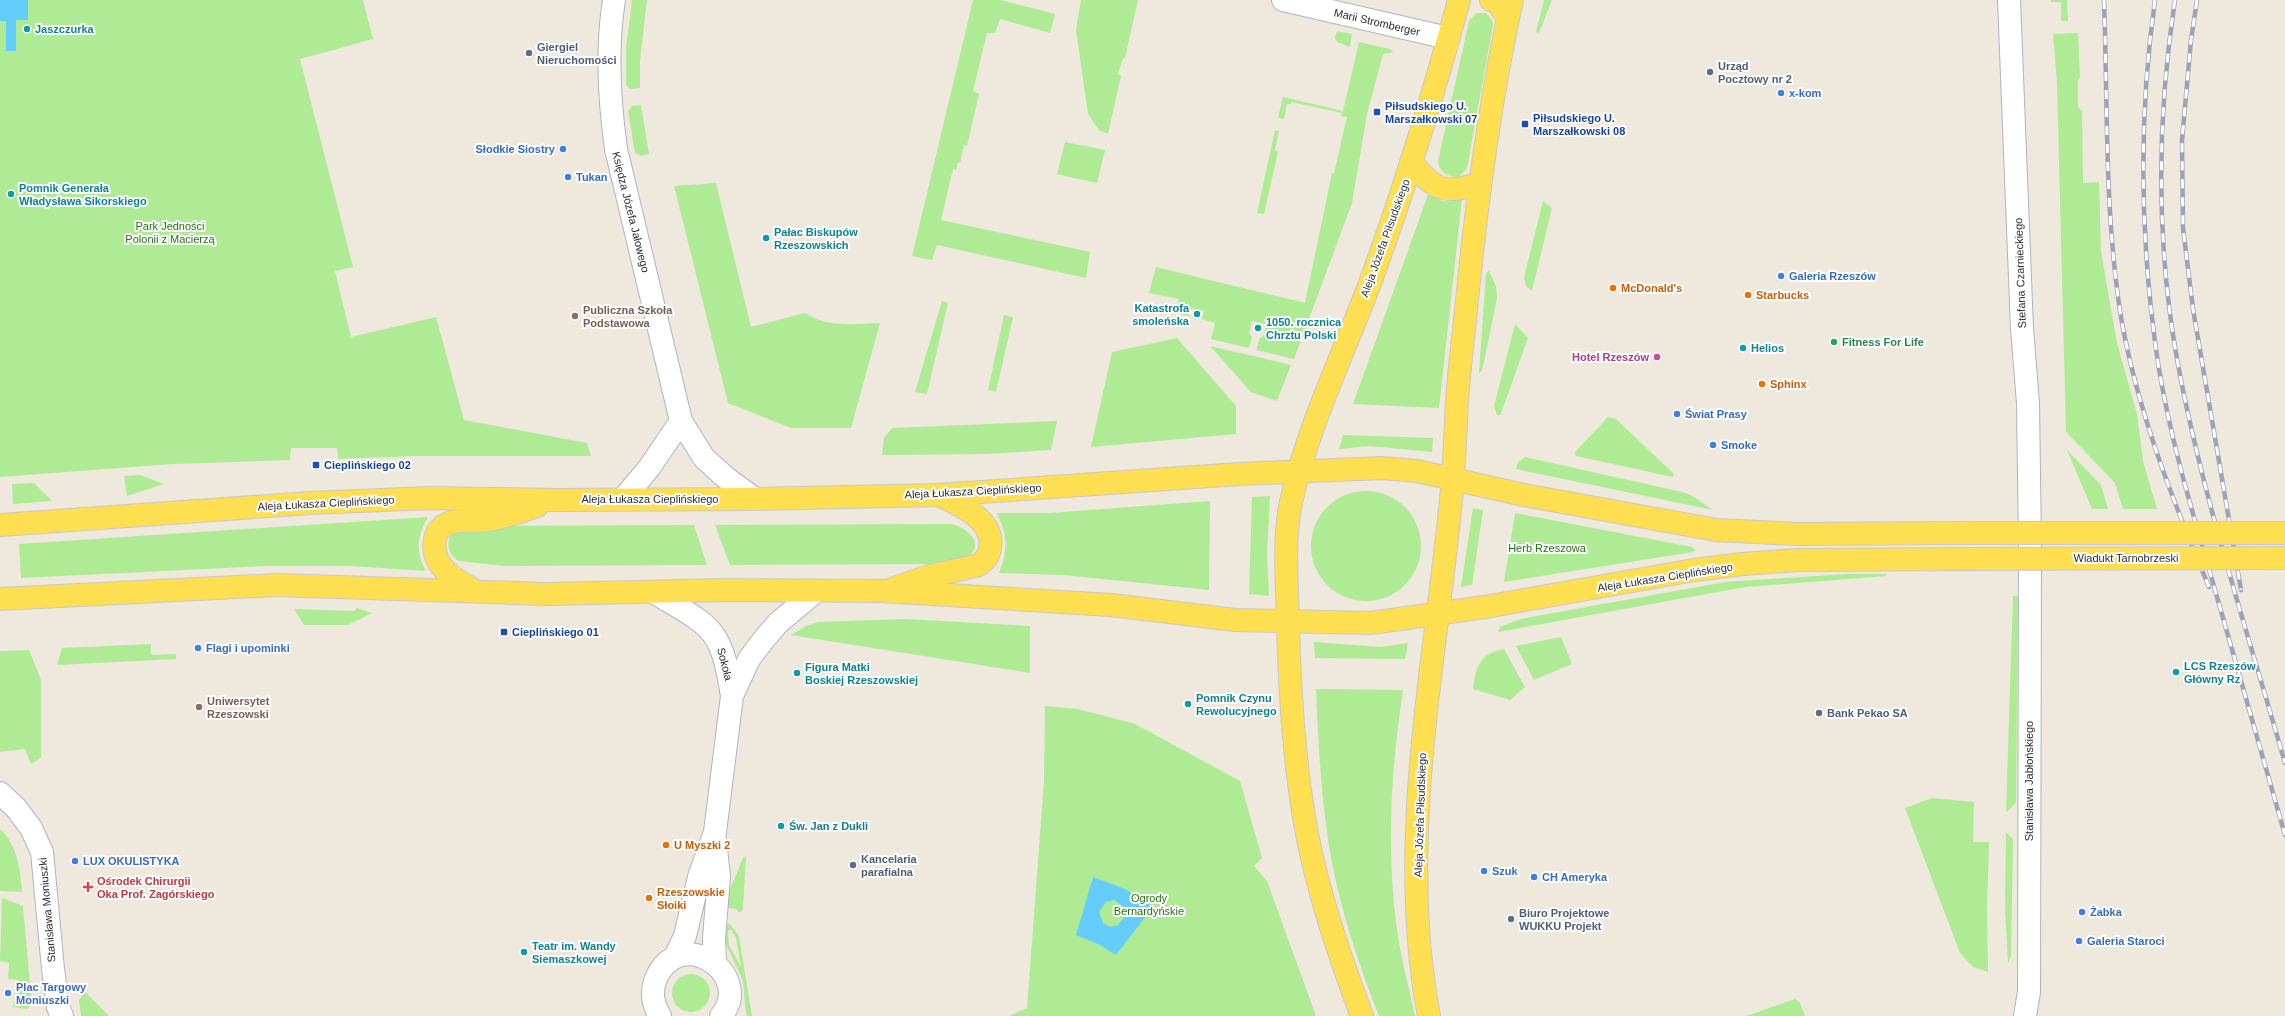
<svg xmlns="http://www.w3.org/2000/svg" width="2285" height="1016" viewBox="0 0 2285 1016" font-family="Helvetica,sans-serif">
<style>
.green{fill:#aeeb94;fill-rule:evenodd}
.water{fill:#65cdfc;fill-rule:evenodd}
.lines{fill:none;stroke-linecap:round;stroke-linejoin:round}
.minor-casing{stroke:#b1b3c1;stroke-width:24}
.major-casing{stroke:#c8c8c8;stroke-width:24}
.minor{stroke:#fff;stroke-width:22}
.major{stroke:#ffdf52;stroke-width:22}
.rail-casing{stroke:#9fa1b9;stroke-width:4.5}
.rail{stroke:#fff;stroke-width:3;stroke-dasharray:9;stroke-linecap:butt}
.major-bridge-casing{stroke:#c8c8c8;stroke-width:24;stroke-linecap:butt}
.major-bridge{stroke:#ffdf52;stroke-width:22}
.culture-dot{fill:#0f9aa8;stroke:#fff;stroke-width:1.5}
.service-dot{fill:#5c6f8a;stroke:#fff;stroke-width:1.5}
.shop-dot{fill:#3f7fe0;stroke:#fff;stroke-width:1.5}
.transit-dot{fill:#1a4fb4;stroke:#fff;stroke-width:1.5}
.food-dot{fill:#e8710a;stroke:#fff;stroke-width:1.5}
.education-dot{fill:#8d6e63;stroke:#fff;stroke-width:1.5}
.leisure-dot{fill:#2e9e5b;stroke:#fff;stroke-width:1.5}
.hotel-dot{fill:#d1479c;stroke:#fff;stroke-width:1.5}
.health-dot{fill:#e0444e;stroke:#fff;stroke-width:1.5}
.labels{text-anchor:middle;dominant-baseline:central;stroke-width:4;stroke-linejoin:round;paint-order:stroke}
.street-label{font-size:11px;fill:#2c2c2c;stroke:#fff}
.culture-label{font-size:11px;font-weight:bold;fill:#0d838f;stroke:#fff;text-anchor:start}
.service-label{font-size:11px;font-weight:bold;fill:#4e5e75;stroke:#fff;text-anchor:start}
.shop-label{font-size:11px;font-weight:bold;fill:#366cbe;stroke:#fff;text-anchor:start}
.transit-label{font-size:11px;font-weight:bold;fill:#164399;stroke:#fff;text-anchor:start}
.park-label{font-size:11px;fill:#227312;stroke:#fff}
.food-label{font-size:11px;font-weight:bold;fill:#c56008;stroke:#fff;text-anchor:start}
.education-label{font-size:11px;font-weight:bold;fill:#785e54;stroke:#fff;text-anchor:start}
.leisure-label{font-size:11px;font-weight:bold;fill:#27864d;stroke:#fff;text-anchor:start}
.hotel-label{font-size:11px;font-weight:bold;fill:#b23c85;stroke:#fff;text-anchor:end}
.health-label{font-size:11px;font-weight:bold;fill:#be3a42;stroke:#fff;text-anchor:start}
</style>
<rect width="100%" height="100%" fill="#efe8dd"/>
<!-- green -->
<path class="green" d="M 0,0 L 363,0 L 373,39 L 300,59 L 353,267 L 335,271 L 351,337 L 436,317 L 464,420 L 587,443 L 591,456 L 415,456 L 338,459 L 337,448 L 291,448 L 290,460 L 173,464 L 0,477 Z
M 632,0 L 647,0 L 640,60 L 640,88 L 630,89 L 626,85 L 626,48 Z
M 973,0 L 1001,0 L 1055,14 L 1050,33 L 1000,19 L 995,33 L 987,33 L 973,91 L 979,94 L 967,146 L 964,145 L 960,163 L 958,162 L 956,170 L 953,169 L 941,220 L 1090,252 L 1086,278 L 937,245 L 932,260 L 912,256 Z
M 1081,0 L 1138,0 L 1125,58 L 1123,58 L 1118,74 L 1121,76 L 1108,134 L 1099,130 L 1088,114 L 1076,30 Z
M 1544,0 L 1552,0 L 1539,33 L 1536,32 Z
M 2051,0 L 2067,0 L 2068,21 L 2061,21 L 2061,2 L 2051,2 Z
M 1476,13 L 1486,13 L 1492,20 L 1493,25 L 1467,168 L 1459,177 C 1448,177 1439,173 1438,161 L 1469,21 Z
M 1337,31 L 1352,34 L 1350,47 L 1337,42 L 1335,38 Z
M 2078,33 L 2080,77 L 2078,81 L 2078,107 L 2082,111 L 2083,183 L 2099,182 L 2101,252 L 2117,343 L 2137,414 L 2143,461 L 2157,509 L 2123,509 L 2115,483 L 2066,432 L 2057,83 L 2053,34 Z
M 1359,42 L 1390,49 L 1393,52 L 1383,54 L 1367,114 L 1352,203 L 1294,359 L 1257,350 L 1259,339 L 1264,335 L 1266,324 L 1252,321 L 1249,333 L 1252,337 L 1249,348 L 1211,339 L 1215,323 L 1202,319 L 1204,311 L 1192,308 L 1189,316 L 1175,313 L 1179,299 L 1149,293 L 1156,267 L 1305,303 L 1332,173 L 1334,173 L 1347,117 L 1341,116 L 1342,113 L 1291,102 L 1291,104 L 1287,104 L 1284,119 L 1278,118 L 1283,97 L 1343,111 Z
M 641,105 L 649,154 L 641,156 L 635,153 L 628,111 L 632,106 Z
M 1275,130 L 1279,131 L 1275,150 L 1278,152 L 1264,214 L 1257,213 Z
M 1065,142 L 1105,150 L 1097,183 L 1057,174 Z
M 716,183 L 751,327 L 805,313 C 828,328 853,324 880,323 L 851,428 L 791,428 L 728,403 L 674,186 Z
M 1429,192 C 1440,203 1447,203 1462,199 L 1439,408 L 1353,404 Z
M 1543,201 L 1552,208 L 1532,291 L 1526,286 L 1524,277 Z
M 1489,271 L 1496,286 L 1497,298 L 1482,371 L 1479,373 L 1486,273 Z
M 942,301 L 948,303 L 927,394 L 915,392 Z
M 1004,315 L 1013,317 L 996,392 L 988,390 Z
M 1515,324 L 1528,338 L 1502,411 L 1500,415 L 1497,415 L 1494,406 Z
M 1177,338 L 1236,406 L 1236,434 L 1091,447 L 1112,352 Z
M 1210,346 L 1291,365 L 1277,401 L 1251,392 Z
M 1608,417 L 1616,419 L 1674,474 L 1673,477 L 1576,456 L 1575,452 Z
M 1057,421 L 1051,450 L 986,454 L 882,455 L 884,438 L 892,428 Z
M 1343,435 L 1433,438 L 1432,452 L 1369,446 L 1339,449 Z
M 2067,450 L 2101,485 L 2108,509 L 2092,509 Z
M 1525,457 L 1682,492 L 1691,495 L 1713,510 L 1516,469 L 1518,462 Z
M 140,475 L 164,484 L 127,496 L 124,476 Z
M 34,483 L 52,501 L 13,504 L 12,484 Z
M1311 546a55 55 0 1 1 110 0a55 55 0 1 1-110 0Z
M 1270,496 L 1267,554 L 1269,596 L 1249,594 L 1252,497 Z
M 1210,501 L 1209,590 L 1064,575 L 999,573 C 1008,551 1008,535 997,514 L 998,513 L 1050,513 Z
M 1473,508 L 1483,510 L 1472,585 L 1461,587 Z
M 1515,513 L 1692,547 L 1695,550 L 1693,552 L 1504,582 Z
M 428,517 C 417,536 415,551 426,571 L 351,566 L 266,566 L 21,578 L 19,544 Z
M 952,524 C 982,533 983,556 953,564 L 730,565 L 715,525 Z
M 694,525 L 707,565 L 503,566 L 459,561 C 448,555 446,544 451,533 L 463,526 Z
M 1846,574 L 1886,574 L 1886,576 L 1745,587 L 1498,632 L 1500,627 L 1520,619 L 1725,582 Z
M 2013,596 L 2018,596 L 2016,803 L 2006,812 Z
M 357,608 L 372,613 L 348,625 L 304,625 L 294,609 L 355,611 Z
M 906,619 L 1030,626 L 1030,673 L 791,635 L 806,626 L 818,622 Z
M 1561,637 L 1572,664 L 1534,680 L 1516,646 Z
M 1314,642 L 1380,647 L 1408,643 L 1405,659 L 1315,658 Z
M 151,644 L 151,655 L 176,654 L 176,659 L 57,665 L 62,648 Z
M 1505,649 L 1505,651 L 1525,687 L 1510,700 L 1473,689 C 1476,666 1480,653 1505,649 Z
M 29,650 L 41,680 L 41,758 L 31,764 L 25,749 L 0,752 L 0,651 Z
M 1316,689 L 1403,690 C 1391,768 1386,851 1397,930 C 1401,959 1409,987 1415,1016 L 1379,1016 C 1365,980 1352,944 1342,906 C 1323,837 1319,761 1316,689 Z
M 1045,706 L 1078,709 L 1135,724 L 1240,781 L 1262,858 L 1254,866 L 1267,881 L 1316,1016 L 1009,1016 L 1027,1008 L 1044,782 Z
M 1932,798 L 1974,802 L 1973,842 L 1989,842 L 1987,909 L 1988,972 L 1973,967 L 1960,953 L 1905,808 Z
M 0,829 C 18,846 20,869 22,892 L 0,891 Z
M 2006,832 L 2013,839 L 2011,957 L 2008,963 L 2005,909 Z
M 746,856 L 743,909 L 741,912 L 738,912 L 737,909 L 728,908 L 729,892 L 743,858 Z
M 2,898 L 23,906 L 31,995 L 34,1001 L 27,1009 L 13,1007 L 18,980 L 8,979 L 9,963 L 0,961 Z
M 726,924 L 730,924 L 739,936 L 752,1016 L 747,1016 L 746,1013 L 743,981 L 725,942 ZM 728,930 L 731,930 L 736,938 L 741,967 L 729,945 Z
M672 993a19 19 0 1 1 38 0a19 19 0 1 1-38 0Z
M 85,992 L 109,1016 L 81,1016 L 79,1000 Z
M 1795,999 L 1800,1003 L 1805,1016 L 1746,1016 Z"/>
<!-- water -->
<path class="water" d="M 0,0 L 28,0 L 28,20 L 16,20 L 16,51 L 6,51 L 6,21 L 0,21 Z
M 1093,877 L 1125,889 L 1153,907 L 1116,955 L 1100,945 L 1076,935 ZM 1114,900 L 1124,907 L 1125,916 L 1118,925 L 1110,927 L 1103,923 L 1099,912 L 1106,902 Z"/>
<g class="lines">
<defs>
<path id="minor" d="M 614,0 C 606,50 609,99 616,149 L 681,421 L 704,458 L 725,477 L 755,499
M 1283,0 L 1448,38
M 2009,0 L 2022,329 L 2028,403 L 2030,546 L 2029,992 L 2025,1016
M 623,499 L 649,468 L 681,421
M 655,593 C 713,628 721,627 732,696
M 0,793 L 16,808 L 31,828 L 42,852 L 53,969 L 58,1007 L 62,1016
M 676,955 L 685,936 L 699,877 L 715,832 L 732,696 L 749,659 L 765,638 L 778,623 L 816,591
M 715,964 L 714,938 L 719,877 L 715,839
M 660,1016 C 653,1005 651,993 655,981 C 678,921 756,975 721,1016"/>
<path id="major" d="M 1491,0 L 1497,2 L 1508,18
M 1412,162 C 1433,191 1448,195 1479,183
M 0,525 L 311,503 L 429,498 L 556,500 L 755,499 L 938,495 L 1239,474 L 1382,468 L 1417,471 L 1524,495 L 1716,530 L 1798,534 L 1967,533
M 894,588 L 929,576 L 976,566 C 984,562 989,557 990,548 C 995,520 959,504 938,495
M 476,591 C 457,581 430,567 435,540 C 435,536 438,530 442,527 C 453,517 473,522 487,520 C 504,517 521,512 537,506
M 0,599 L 278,585 L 545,594 L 728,590 L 883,591 L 1111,605 L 1235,620 L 1371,623 L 1485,607 L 1694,570 L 1743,564 L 1797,560 L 1966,559
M 1362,1016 C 1340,957 1319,896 1307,834 C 1294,764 1290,694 1288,623 C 1287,583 1283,541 1291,502 C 1308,426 1343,355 1370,283 C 1404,190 1433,96 1459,0
M 1429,1016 C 1397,848 1433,677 1450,510 C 1454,474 1455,438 1457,402 C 1459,368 1464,334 1467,300 C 1477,199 1490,99 1512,0"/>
</defs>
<!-- minor casing -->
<use href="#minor" class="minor-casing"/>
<!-- major casing -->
<use href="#major" class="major-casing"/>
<!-- minor -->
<use href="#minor" class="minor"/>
<!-- major -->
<use href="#major" class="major"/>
<defs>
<path id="rail" d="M 2104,0 C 2108,107 2104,217 2122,323 C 2139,415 2173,501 2209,587
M 2155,0 C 2138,121 2140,242 2158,363 C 2170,438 2192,511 2213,583 C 2237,667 2261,751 2285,835
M 2175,0 C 2157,118 2156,241 2177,359 C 2202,496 2247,630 2285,763
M 2197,0 L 2191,40 L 2182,140 L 2183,228 L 2193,309 L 2241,590"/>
</defs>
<!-- rail casing -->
<use href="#rail" class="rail-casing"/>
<!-- rail -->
<use href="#rail" class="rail"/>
<defs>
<path id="major-bridge" d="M 1967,533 L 2285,533
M 1966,559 L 2285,558"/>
</defs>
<!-- major-bridge casing -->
<use href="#major-bridge" class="major-bridge-casing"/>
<!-- major-bridge -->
<use href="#major-bridge" class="major-bridge"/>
</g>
<!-- markers -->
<g class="culture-dot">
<circle cx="27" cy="29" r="4"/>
<circle cx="11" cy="194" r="4"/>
<circle cx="766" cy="238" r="4"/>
<circle cx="1197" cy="314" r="4"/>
<circle cx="1258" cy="328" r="4"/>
<circle cx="1743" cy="348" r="4"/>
<circle cx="2176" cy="672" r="4"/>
<circle cx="797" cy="673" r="4"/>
<circle cx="1188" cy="704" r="4"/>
<circle cx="781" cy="826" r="4"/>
<circle cx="524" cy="952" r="4"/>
</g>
<g class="service-dot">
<circle cx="529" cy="53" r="4"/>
<circle cx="1710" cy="72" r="4"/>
<circle cx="1819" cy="713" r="4"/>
<circle cx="853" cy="865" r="4"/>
<circle cx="1511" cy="919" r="4"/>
</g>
<g class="shop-dot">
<circle cx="1781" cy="93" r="4"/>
<circle cx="563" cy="149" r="4"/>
<circle cx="568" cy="177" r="4"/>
<circle cx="1781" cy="276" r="4"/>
<circle cx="1677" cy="414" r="4"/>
<circle cx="1713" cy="445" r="4"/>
<circle cx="198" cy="648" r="4"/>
<circle cx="75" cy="861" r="4"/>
<circle cx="1484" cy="871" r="4"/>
<circle cx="1534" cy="877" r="4"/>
<circle cx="2082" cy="912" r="4"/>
<circle cx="2079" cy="941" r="4"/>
<circle cx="8" cy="993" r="4"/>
</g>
<g class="transit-dot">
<rect x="1373" y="108" width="8" height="8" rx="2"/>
<rect x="1521" y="120" width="8" height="8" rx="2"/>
<rect x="312" y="461" width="8" height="8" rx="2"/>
<rect x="500" y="628" width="8" height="8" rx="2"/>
</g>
<g class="food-dot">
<circle cx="1613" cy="288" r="4"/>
<circle cx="1748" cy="295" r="4"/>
<circle cx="1762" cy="384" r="4"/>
<circle cx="666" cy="845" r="4"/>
<circle cx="649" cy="898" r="4"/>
</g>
<g class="education-dot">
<circle cx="575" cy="316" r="4"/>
<circle cx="199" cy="707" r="4"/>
</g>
<circle class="leisure-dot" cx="1834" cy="342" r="4"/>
<circle class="hotel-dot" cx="1657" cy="357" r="4"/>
<path class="health-dot" d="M86 881h4v4h4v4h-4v4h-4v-4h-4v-4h4z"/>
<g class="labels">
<!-- street labels -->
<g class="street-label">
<text transform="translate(1377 22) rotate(13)">Marii Stromberger</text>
<text transform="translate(631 212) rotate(76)">Księdza Józefa Jałowego</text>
<text transform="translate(1385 238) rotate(-70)">Aleja Józefa Piłsudskiego</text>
<text transform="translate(2020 273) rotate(-92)">Stefana Czarnieckiego</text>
<text transform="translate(973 491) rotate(-3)">Aleja Łukasza Cieplińskiego</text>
<text x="650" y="499">Aleja Łukasza Cieplińskiego</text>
<text transform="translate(326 503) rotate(-3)">Aleja Łukasza Cieplińskiego</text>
<text x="2126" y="558">Wiadukt Tarnobrzeski</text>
<text transform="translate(1665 577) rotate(-9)">Aleja Łukasza Cieplińskiego</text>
<text transform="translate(725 664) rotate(76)">Sokoła</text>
<text transform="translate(2029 781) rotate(-90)">Stanisława Jabłońskiego</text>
<text transform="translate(1420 815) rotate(-88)">Aleja Józefa Piłsudskiego</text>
<text transform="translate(47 910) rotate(-95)">Stanisława Moniuszki</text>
</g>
<!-- culture labels -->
<g class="culture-label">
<text x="35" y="29">Jaszczurka</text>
<text x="19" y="188">Pomnik Generała<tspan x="19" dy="13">Władysława Sikorskiego</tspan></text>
<text x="774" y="232">Pałac Biskupów<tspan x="774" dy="13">Rzeszowskich</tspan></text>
<text x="1189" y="308" text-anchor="end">Katastrofa<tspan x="1189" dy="13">smoleńska</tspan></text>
<text x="1266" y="322">1050. rocznica<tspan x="1266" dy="13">Chrztu Polski</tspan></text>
<text x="1751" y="348">Helios</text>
<text x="2184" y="666">LCS Rzeszów<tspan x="2184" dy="13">Główny Rz</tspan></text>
<text x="805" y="667">Figura Matki<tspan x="805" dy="13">Boskiej Rzeszowskiej</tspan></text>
<text x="1196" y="698">Pomnik Czynu<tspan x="1196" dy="13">Rewolucyjnego</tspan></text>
<text x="789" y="826">Św. Jan z Dukli</text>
<text x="532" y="946">Teatr im. Wandy<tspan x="532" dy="13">Siemaszkowej</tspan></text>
</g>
<!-- service labels -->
<g class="service-label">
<text x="537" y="47">Giergiel<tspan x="537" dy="13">Nieruchomości</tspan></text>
<text x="1718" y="66">Urząd<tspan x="1718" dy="13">Pocztowy nr 2</tspan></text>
<text x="1827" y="713">Bank Pekao SA</text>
<text x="861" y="859">Kancelaria<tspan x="861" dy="13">parafialna</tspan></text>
<text x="1519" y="913">Biuro Projektowe<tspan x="1519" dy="13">WUKKU Projekt</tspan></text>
</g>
<!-- shop labels -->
<g class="shop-label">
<text x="1789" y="93">x-kom</text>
<text x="555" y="149" text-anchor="end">Słodkie Siostry</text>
<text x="576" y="177">Tukan</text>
<text x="1789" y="276">Galeria Rzeszów</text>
<text x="1685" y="414">Świat Prasy</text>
<text x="1721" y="445">Smoke</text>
<text x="206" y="648">Flagi i upominki</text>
<text x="83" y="861">LUX OKULISTYKA</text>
<text x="1492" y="871">Szuk</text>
<text x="1542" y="877">CH Ameryka</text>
<text x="2090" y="912">Żabka</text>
<text x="2087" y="941">Galeria Staroci</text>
<text x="16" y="987">Plac Targowy<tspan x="16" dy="13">Moniuszki</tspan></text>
</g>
<!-- transit labels -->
<g class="transit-label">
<text x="1385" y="106">Piłsudskiego U.<tspan x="1385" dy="13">Marszałkowski 07</tspan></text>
<text x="1533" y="118">Piłsudskiego U.<tspan x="1533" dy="13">Marszałkowski 08</tspan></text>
<text x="324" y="465">Cieplińskiego 02</text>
<text x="512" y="632">Cieplińskiego 01</text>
</g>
<!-- park labels -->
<g class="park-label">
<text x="170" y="226">Park Jedności<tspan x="170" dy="13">Polonii z Macierzą</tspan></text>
<text x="1547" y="548">Herb Rzeszowa</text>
<text x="1149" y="898">Ogrody<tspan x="1149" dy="13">Bernardyńskie</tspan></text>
</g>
<!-- food labels -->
<g class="food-label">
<text x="1621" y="288">McDonald's</text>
<text x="1756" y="295">Starbucks</text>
<text x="1770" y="384">Sphinx</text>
<text x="674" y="845">U Myszki 2</text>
<text x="657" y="892">Rzeszowskie<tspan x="657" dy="13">Słoiki</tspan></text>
</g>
<!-- education labels -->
<g class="education-label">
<text x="583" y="310">Publiczna Szkoła<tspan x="583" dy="13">Podstawowa</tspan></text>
<text x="207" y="701">Uniwersytet<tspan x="207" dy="13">Rzeszowski</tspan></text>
</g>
<!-- leisure labels -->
<g class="leisure-label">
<text x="1842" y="342">Fitness For Life</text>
</g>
<!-- hotel labels -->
<g class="hotel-label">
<text x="1649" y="357">Hotel Rzeszów</text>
</g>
<!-- health labels -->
<g class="health-label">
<text x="97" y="881">Ośrodek Chirurgii<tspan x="97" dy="13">Oka Prof. Zagórskiego</tspan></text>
</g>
</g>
</svg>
